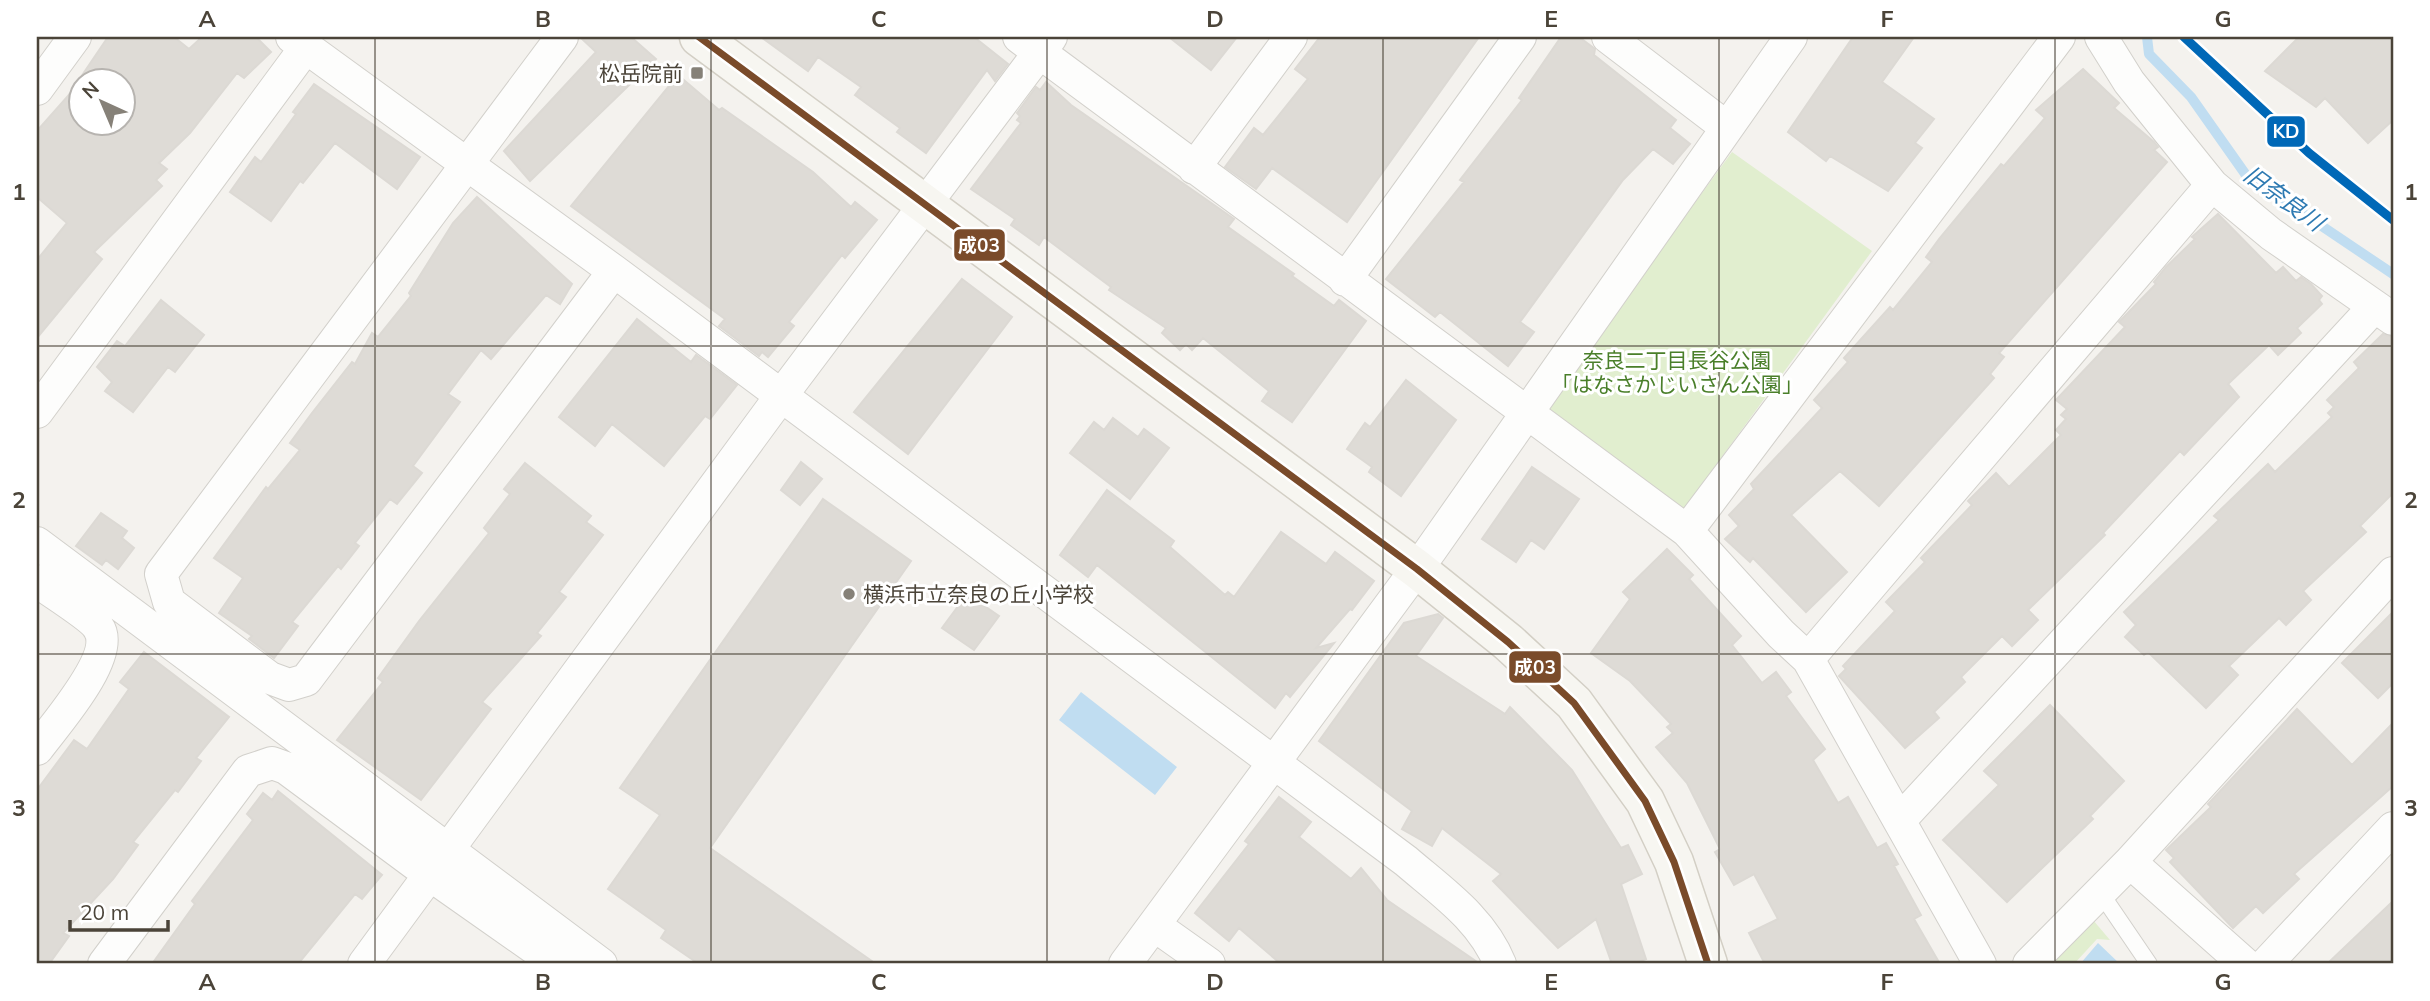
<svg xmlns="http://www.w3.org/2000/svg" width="2430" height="1001" viewBox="0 0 2430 1001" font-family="Mulish,'Noto Sans JP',sans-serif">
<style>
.green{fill:#e1eecf}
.water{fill:#c0ddf1}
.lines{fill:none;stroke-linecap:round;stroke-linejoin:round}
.stream{stroke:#c0ddf1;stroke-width:10}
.building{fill:#dedbd6;stroke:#dcd9d4;stroke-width:2;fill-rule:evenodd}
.lane-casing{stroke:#d2d0cb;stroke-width:18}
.street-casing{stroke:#d2d0cb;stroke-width:34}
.secondary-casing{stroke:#d3cfc5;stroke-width:41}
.lane{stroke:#fdfdfc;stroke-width:16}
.street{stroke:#fdfdfc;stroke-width:32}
.secondary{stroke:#f7f6f1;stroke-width:38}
.bus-1-casing{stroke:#fff;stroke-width:12}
.bus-1{stroke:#7a4b2a;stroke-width:7}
.rail-1-casing{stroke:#fff;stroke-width:14}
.rail-1{stroke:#0068b7;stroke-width:9}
.grid{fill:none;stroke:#4b4439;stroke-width:2;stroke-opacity:0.55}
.poi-dot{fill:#868178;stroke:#fff;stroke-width:2.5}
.labels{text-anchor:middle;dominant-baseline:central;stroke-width:6;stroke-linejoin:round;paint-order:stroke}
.poi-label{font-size:21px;fill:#4b4439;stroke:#fff;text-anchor:end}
.park-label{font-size:21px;fill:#4a7f2a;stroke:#fff}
.water-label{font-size:23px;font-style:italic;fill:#2e7ab2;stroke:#fff}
.line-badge{stroke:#fff;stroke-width:2.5}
.badge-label{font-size:19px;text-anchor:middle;font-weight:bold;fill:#fff}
.neatline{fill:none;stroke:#4b4439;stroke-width:2.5}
.grid-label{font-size:23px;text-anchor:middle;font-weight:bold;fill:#4b4439}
</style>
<rect width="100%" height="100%" fill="#f4f2ee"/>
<!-- green -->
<path class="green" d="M 1732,152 L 1872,251 L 1678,517 L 1541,413 Z
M 2093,920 L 2110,940 L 2097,939 L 2074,964 L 2050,964 Z"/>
<!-- water -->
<path class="water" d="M 1081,692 L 1177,767 L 1155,795 L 1059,720 Z
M 2098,943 L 2120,964 L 2080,964 Z"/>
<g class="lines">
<!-- stream -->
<path class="stream" d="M 2147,37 L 2149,54 L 2191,97 L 2246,175 L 2393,274"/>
</g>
<!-- building -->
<path class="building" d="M 108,37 L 174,37 L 189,49 L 202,37 L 256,37 L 271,52 L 244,78 L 237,73 L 190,133 L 159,163 L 167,169 L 156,180 L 162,186 L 94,252 L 102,259 L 37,338 L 37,260 L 67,223 L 37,197 L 37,131 L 68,96 ZM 80,80 L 122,80 L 122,122 L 80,122 Z
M 580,37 L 631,37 L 656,59 L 530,181 L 504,151 L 596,52 Z
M 761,37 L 974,37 L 1008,64 L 995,81 L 987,70 L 926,153 L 897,132 L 900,128 L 855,95 L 861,87 L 818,57 L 808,71 Z
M 1169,37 L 1237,37 L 1211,70 Z
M 1320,37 L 1479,37 L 1347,222 L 1272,168 L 1256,189 L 1225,167 L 1254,128 L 1263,135 L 1308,79 L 1295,69 Z
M 1561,37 L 1579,37 L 1595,49 L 1594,55 L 1676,120 L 1670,128 L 1690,144 L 1673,164 L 1653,149 L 1623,180 L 1520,322 L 1534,332 L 1508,366 L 1440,312 L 1435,317 L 1386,279 L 1464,182 L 1460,180 L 1522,100 L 1519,98 Z
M 1853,37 L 1914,37 L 1882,82 L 1934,119 L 1915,143 L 1922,148 L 1888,191 L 1830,156 L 1826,161 L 1788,132 Z
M 2299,37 L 2393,37 L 2393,120 L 2368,143 L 2325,98 L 2316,107 L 2265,71 Z
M 2083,69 L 2119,103 L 2114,108 L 2154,142 L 2158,147 L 2154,150 L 2167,162 L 1999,353 L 2004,357 L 1990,374 L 1994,378 L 1879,506 L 1840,471 L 1791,515 L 1847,572 L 1806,612 L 1753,558 L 1750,562 L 1725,539 L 1739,526 L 1729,515 L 1754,489 L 1751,484 L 1822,408 L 1814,400 L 1848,362 L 1844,358 L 1890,307 L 1893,310 L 1932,262 L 1926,257 L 1939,239 L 2001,164 L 2004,166 L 2045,118 L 2036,110 Z
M 678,75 L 719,110 L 722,108 L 813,172 L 851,207 L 855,202 L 877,220 L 845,258 L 842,255 L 789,322 L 794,326 L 768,357 L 762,352 L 759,356 L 719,326 L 725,319 L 571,206 Z
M 1046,82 L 1071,105 L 1234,219 L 1228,227 L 1294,274 L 1292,276 L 1334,306 L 1339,300 L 1366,321 L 1292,422 L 1262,401 L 1269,391 L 1203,338 L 1192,350 L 1186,344 L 1180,350 L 1162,333 L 1166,328 L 1109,290 L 1111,287 L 1044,237 L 1039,245 L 1011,225 L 1015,219 L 971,189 L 1021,123 L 1017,120 L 1020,116 L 1017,113 L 1036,87 L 1040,90 Z
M 314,84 L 420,157 L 397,189 L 335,143 L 303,183 L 300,181 L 271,221 L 230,192 L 255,157 L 261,162 L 296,114 L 293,112 Z
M 477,197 L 572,284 L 560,304 L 546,295 L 491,359 L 481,350 L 448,394 L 460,402 L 413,466 L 422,473 L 397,504 L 390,499 L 355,543 L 359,546 L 341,569 L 338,566 L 292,622 L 298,626 L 274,658 L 249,639 L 252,636 L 219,613 L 243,578 L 214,558 L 266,487 L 268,489 L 300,450 L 290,443 L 312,413 L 352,362 L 355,364 L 372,333 L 378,337 L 411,296 L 409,293 L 453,223 Z
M 2218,214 L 2276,273 L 2283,267 L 2296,281 L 2301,277 L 2311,284 L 2322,296 L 2319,300 L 2322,304 L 2297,328 L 2301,333 L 2278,355 L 2269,345 L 2228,384 L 2239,397 L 2184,455 L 2180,451 L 2103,533 L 2105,535 L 2028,610 L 2038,620 L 2012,646 L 2002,636 L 1961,677 L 1965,682 L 1934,712 L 1939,718 L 1905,748 L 1839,676 L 1846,669 L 1843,666 L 1895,611 L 1886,602 L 1925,562 L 1921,558 L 1972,505 L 1968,501 L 1996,473 L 2009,487 L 2061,435 L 2056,430 L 2066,419 L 2061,415 L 2067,409 L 2056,400 L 2125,327 L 2119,322 L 2156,284 L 2154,282 L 2166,267 L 2195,239 L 2192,237 Z
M 962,279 L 1012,317 L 908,454 L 854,412 Z
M 161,300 L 204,335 L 175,372 L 168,367 L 133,412 L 105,391 L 112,382 L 97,367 L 117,341 L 125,346 Z
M 637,319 L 691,362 L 696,355 L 737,385 L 710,419 L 705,416 L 664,466 L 612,424 L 595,446 L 559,417 Z
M 2383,334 L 2393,337 L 2393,493 L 2360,526 L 2366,532 L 2303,591 L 2311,600 L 2286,625 L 2279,618 L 2229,666 L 2238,675 L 2206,708 L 2148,652 L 2144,655 L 2125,637 L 2136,625 L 2124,612 L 2219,520 L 2214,516 L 2268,464 L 2275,472 L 2332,417 L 2328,413 L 2334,407 L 2327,400 L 2359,368 L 2354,362 Z
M 1406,380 L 1456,420 L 1401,496 L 1369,472 L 1372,467 L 1347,449 L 1365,423 L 1370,427 Z
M 1113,418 L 1138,437 L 1144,429 L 1169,448 L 1130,499 L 1070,453 L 1094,422 L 1104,430 Z
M 801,462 L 822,479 L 800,505 L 781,490 Z
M 525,463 L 591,516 L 586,522 L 603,535 L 559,592 L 566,597 L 537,633 L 541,636 L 482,702 L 491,709 L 421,800 L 337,740 L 383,682 L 378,678 L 419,621 L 489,533 L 484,528 L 510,494 L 504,489 Z
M 1532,467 L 1579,499 L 1544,549 L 1531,540 L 1516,562 L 1482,539 Z
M 1107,490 L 1174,541 L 1170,547 L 1225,595 L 1228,592 L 1234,597 L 1281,532 L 1326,564 L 1335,552 L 1374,581 L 1352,610 L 1350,609 L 1316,648 L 1334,643 L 1290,697 L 1286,693 L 1275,708 L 1097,565 L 1088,577 L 1060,555 Z
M 823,499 L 911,561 L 710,848 L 876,964 L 699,964 L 661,938 L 666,930 L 608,889 L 660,815 L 620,788 Z
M 101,513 L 127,531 L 122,538 L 134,548 L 118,569 L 106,560 L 102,565 L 76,546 Z
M 1667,549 L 1693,575 L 1689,579 L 1741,636 L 1732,645 L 1762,683 L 1776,672 L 1791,692 L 1786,696 L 1825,749 L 1813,760 L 1838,803 L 1848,797 L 1877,848 L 1886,843 L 1898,864 L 1894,866 L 1921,915 L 1914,919 L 1940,964 L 1765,964 L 1749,933 L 1778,919 L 1754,874 L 1734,885 L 1715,852 L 1720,849 L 1687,783 L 1656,747 L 1673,733 L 1667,727 L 1671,724 L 1630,681 L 1591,653 L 1630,599 L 1623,592 Z
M 967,594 L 999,616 L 974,650 L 942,628 Z
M 2393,612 L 2393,683 L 2378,698 L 2342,663 Z
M 1438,614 L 1443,618 L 1416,656 L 1505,714 L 1510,707 L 1572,770 L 1621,848 L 1628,845 L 1642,874 L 1621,884 L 1646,959 L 1631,964 L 1612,964 L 1596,919 L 1558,948 L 1493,881 L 1501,874 L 1442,828 L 1432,846 L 1402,829 L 1412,811 L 1319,741 L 1404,623 Z
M 144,652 L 229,717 L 196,758 L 201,761 L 178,792 L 175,790 L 133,842 L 138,845 L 113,879 L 63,933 L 69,936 L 49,964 L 37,964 L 37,790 L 74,740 L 87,749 L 129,689 L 120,682 Z
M 2050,705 L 2124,781 L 2090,816 L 2093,819 L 2007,902 L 1943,840 L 1999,785 L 1984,771 Z
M 2297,709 L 2352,765 L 2393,723 L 2393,786 L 2294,874 L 2299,879 L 2263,913 L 2256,906 L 2233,928 L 2170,862 L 2174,858 L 2166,850 L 2211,807 L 2208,804 Z
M 278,791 L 382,875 L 362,899 L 355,894 L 298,964 L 152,964 L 195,904 L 192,901 L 253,820 L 247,814 L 263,793 L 272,800 Z
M 1279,797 L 1311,822 L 1299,837 L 1351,879 L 1361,868 L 1387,900 L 1480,964 L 1281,964 L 1239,928 L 1229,941 L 1195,913 L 1249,844 L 1245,841 Z
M 2393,901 L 2393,964 L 2327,964 Z"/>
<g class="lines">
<defs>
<path id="lane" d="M 2100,892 L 2149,964"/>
<path id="street" d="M 292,37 L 614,271 L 1406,861 C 1442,892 1482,919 1500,964
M 562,37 L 161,574 L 169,602 L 270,678 L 289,685 L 306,680 L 614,271
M 1019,37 L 1687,531 L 1781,634 L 1808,659 L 1980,964
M 1608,37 L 1726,127
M 2101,37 L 2129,82 L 2212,185 L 2271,234 L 2393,319
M 37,89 L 75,37
M 1194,168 L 1291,37
M 1345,280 L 1520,37
M 37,412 L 306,47
M 1687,531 L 2059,37
M 37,543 L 601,964
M 37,581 C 50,591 91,616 98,627 C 118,655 53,727 37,749
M 1808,659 L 2212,185
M 1900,820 L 2374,307
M 2130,862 L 2245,964
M 1154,925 L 1209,964
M 104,964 L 248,771 L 272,763 L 286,768 L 429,874 L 557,964
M 364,964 L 781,396 L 1051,37
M 1125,964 L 1430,551 L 1791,37
M 2029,964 L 2130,862 L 2393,573
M 2266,964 L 2393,828"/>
<path id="secondary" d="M 699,37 L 1417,569 L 1508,642 L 1574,703 L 1645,801 L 1674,862 L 1708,964"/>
</defs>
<!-- lane casing -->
<use href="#lane" class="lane-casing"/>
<!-- street casing -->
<use href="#street" class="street-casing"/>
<!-- secondary casing -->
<use href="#secondary" class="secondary-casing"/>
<!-- lane -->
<use href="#lane" class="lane"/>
<!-- street -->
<use href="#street" class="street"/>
<!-- secondary -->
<use href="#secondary" class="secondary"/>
<defs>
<path id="bus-1" d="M 699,37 L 1417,569 L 1508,642 L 1574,703 L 1645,801 L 1674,862 L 1708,964"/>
</defs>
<!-- bus-1 casing -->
<use href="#bus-1" class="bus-1-casing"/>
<!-- bus-1 -->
<use href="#bus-1" class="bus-1"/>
<defs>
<path id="rail-1" d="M 2184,37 L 2309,153 L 2393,220"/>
</defs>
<!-- rail-1 casing -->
<use href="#rail-1" class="rail-1-casing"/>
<!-- rail-1 -->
<use href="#rail-1" class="rail-1"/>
</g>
<!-- grid -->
<path class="grid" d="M 375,37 L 375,964M 711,37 L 711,964M 1047,37 L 1047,964M 1383,37 L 1383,964M 1719,37 L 1719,964M 2055,37 L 2055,964M 37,346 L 2393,346M 37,654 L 2393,654"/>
<!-- markers -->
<g class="poi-dot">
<rect x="690" y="66" width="14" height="14" rx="3.5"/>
<circle cx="849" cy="594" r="7"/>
</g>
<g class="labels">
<!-- poi labels -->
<g class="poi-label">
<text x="683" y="73">松岳院前</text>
<text x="863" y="594" text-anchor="start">横浜市立奈良の丘小学校</text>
</g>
<!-- park labels -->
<g class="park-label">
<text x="1677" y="360">奈良二丁目長谷公園<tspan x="1677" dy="24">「はなさかじいさん公園」</tspan></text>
</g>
<!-- water labels -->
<g class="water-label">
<text transform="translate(2284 198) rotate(36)">旧奈良川</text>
</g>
</g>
<g class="line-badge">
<rect x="2266" y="115" width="40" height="33" rx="7" fill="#0068b7"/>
<rect x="953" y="228" width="53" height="34" rx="7" fill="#7a4b2a"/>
<rect x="1508" y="650" width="54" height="34" rx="7" fill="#7a4b2a"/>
</g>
<g class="badge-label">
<text x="2286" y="138">KD</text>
<text x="979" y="252">成03</text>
<text x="1535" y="674">成03</text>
</g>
<!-- border -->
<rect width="2430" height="1001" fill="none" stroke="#ffffff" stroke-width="77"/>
<!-- north arrow -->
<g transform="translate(102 102) rotate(316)"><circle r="33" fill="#ffffff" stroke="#b7b4b0" stroke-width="2"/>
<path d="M0-5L12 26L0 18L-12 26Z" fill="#868178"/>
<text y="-10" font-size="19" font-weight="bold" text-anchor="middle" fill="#4b4439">N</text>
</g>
<!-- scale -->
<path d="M70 920v10h98v-10" fill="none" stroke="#4b4439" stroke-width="3.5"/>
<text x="80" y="920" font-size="21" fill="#4b4439" stroke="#ffffff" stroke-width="5" paint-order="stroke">20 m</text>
<rect x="38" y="38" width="2354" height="924" class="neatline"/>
<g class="grid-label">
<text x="207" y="27">A</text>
<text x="543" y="27">B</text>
<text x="879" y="27">C</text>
<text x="1215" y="27">D</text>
<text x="1551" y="27">E</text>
<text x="1887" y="27">F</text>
<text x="2223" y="27">G</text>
<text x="19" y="200">1</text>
<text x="2411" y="200">1</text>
<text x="19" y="508">2</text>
<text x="2411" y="508">2</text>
<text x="19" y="816">3</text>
<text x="2411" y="816">3</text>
<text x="207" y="990">A</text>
<text x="543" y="990">B</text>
<text x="879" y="990">C</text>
<text x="1215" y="990">D</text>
<text x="1551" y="990">E</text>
<text x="1887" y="990">F</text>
<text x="2223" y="990">G</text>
</g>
</svg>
